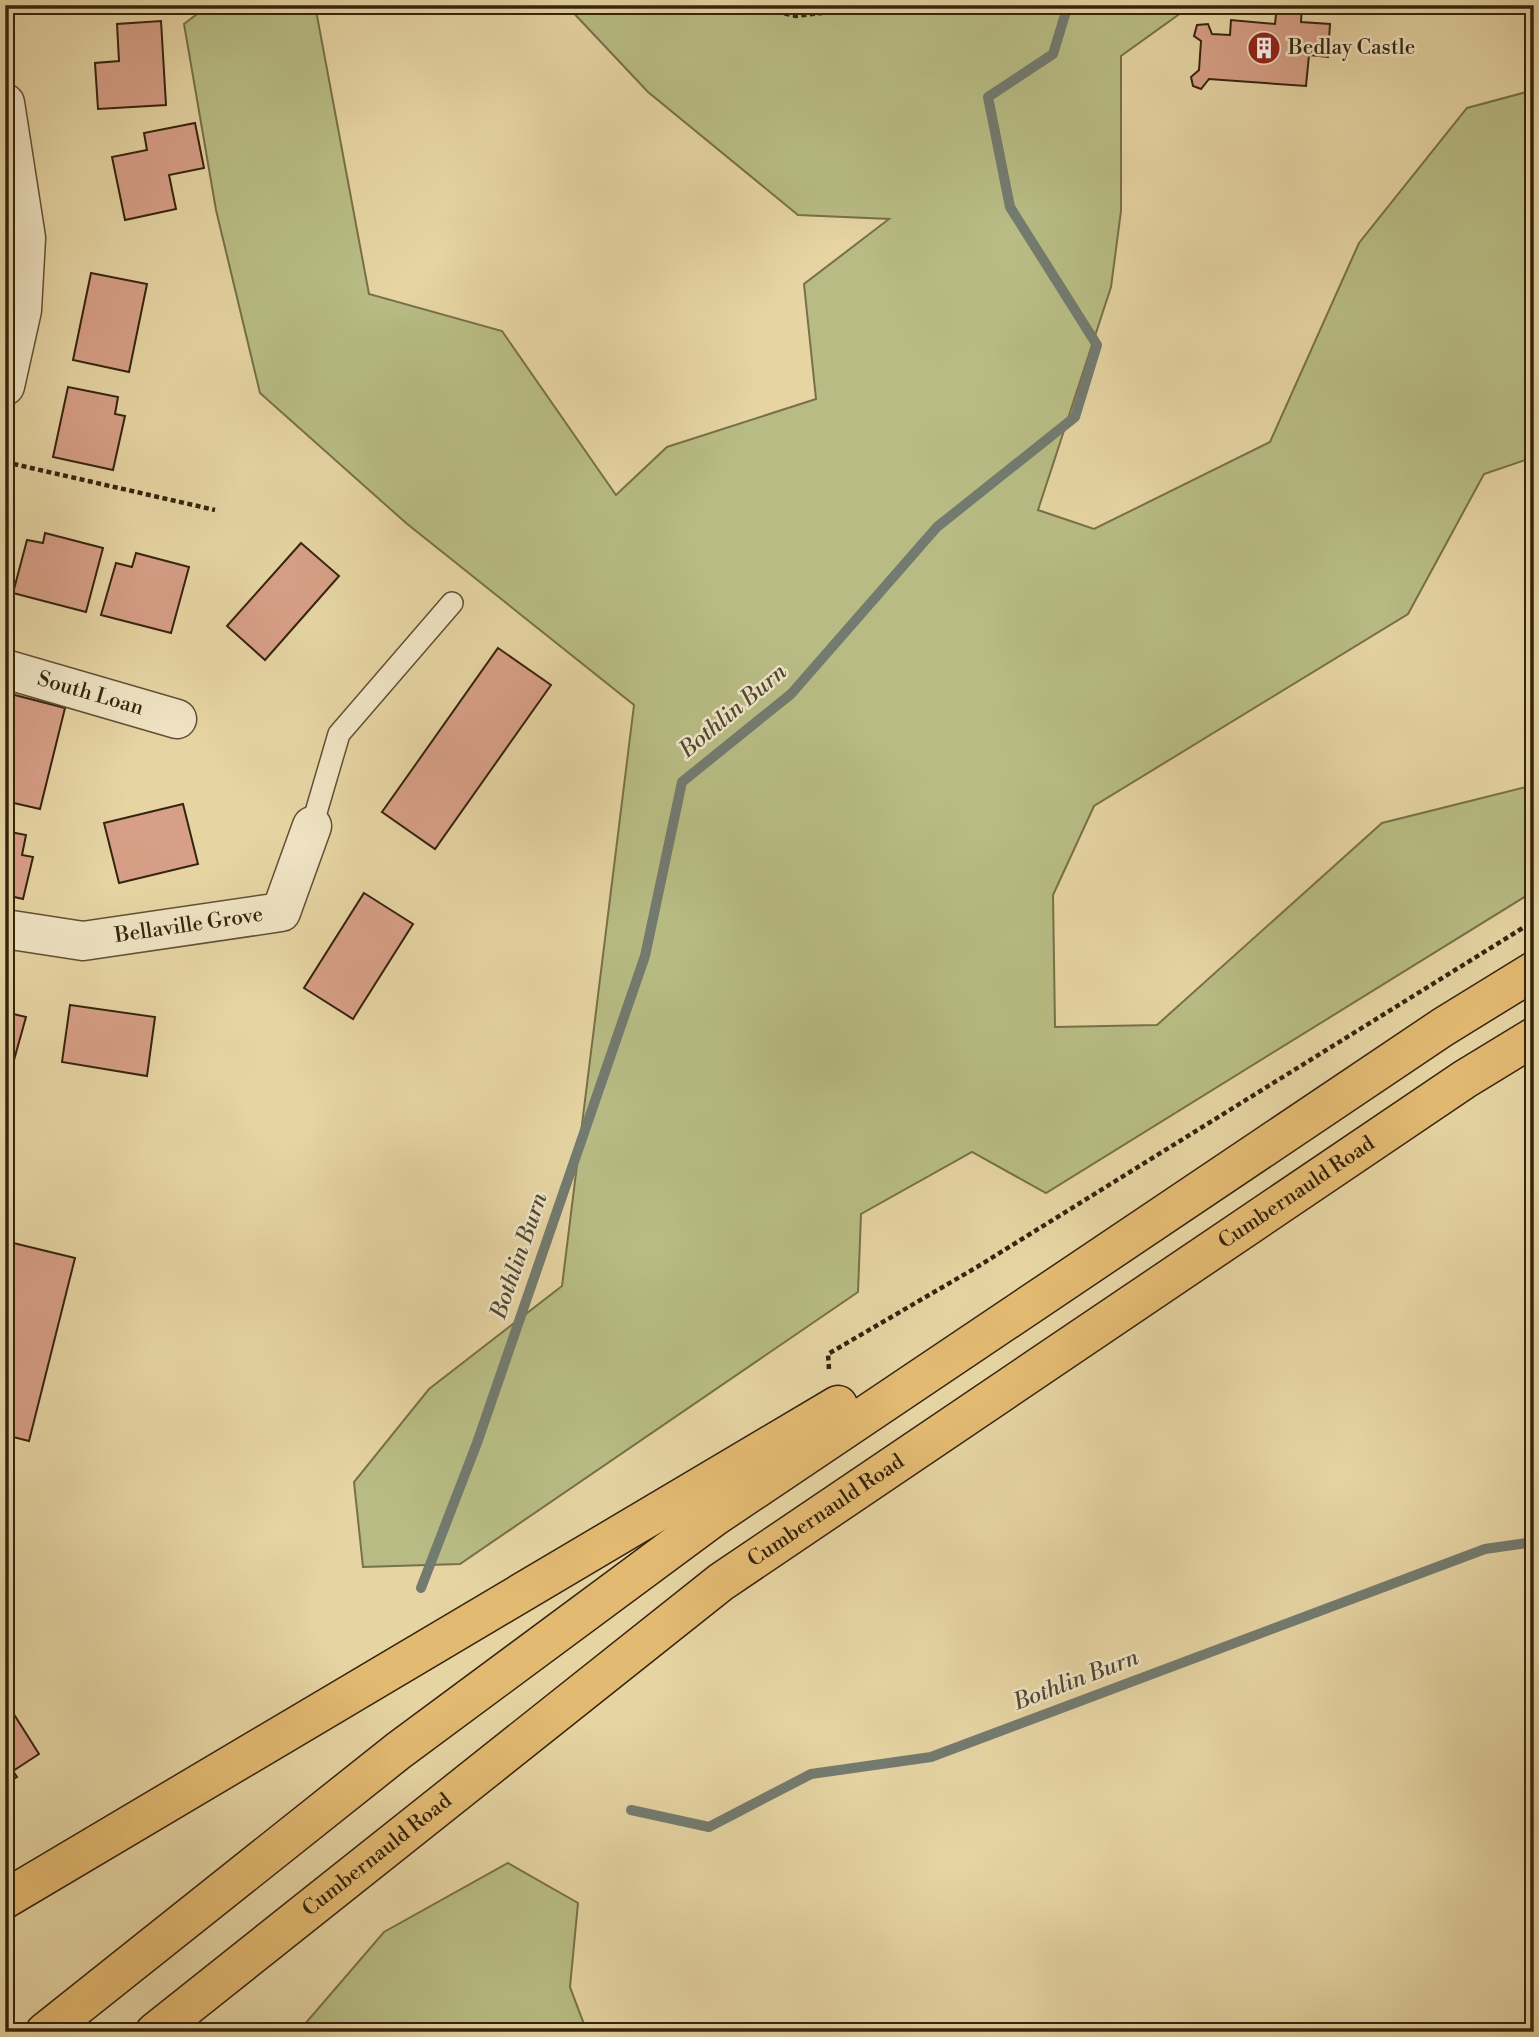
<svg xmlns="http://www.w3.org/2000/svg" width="1539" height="2037" viewBox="0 0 1539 2037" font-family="'Libre Bodoni',serif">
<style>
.green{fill:#b8bc84;stroke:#777049;stroke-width:2}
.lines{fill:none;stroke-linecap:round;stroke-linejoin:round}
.stream{stroke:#737b70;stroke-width:10}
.building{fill:#d79f87;stroke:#36240e;stroke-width:2}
.service-casing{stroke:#625033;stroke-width:24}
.minor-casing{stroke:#625033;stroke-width:41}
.tertiary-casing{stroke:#625033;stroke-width:41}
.primary-casing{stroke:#36240e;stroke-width:41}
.path{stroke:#36240e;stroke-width:4.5;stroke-dasharray:5 3.5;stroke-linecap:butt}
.service{stroke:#efe3c3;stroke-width:21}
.minor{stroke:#efe3c3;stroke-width:38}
.tertiary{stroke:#efe3c3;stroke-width:38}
.primary{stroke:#e3ba72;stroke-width:38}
.labels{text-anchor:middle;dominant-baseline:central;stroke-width:5;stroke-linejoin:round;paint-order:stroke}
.poi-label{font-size:21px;fill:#36240e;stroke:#efe3c3;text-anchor:start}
.street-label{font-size:21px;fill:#36240e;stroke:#efe3c3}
.water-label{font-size:23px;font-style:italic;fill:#4f4837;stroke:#efe3c3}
</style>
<rect width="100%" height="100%" fill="#e6d4a3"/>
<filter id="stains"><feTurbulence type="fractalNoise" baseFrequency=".00286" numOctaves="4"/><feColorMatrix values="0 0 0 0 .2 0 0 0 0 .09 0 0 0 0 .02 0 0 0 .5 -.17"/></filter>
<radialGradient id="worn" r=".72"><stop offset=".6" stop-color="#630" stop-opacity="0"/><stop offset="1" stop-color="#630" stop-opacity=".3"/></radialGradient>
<!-- green -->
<path class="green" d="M 209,5 L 315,5 L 369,294 L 502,331 L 616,495 L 667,447 L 816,399 L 804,284 L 889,219 L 798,215 L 648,92 L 566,5 L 1192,5 L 1121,56 L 1121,211 L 1111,287 L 1038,510 L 1094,529 L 1270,442 L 1359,243 L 1467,108 L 1534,90 L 1534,457 L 1484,474 L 1408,614 L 1094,806 L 1053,895 L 1055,1027 L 1157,1025 L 1382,823 L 1534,785 L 1534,891 L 1046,1193 L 972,1152 L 861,1214 L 858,1292 L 460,1564 L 363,1567 L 354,1482 L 429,1389 L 562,1286 L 634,705 L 406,523 L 260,393 L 216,210 L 184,24 Z
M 508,1863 L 578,1903 L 570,1987 L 587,2032 L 298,2032 L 384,1932 Z"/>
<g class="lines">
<!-- stream -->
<path class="stream" d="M 421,1588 L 477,1443 L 645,956 L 682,782 L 791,694 L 937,527 L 1075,417 L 1097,345 L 1010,207 L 988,97 L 1053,54 L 1068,5
M 631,1810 L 709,1827 L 811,1774 L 931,1757 L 1485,1549 L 1534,1542"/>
</g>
<!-- building -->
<path class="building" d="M 1277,5 L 1302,5 L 1301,22 L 1330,24 L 1328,57 L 1309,55 L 1306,86 L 1209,79 L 1201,89 L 1193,86 L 1191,77 L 1199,70 L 1201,41 L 1194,36 L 1197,25 L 1208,24 L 1212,34 L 1230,35 L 1231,20 L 1275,24 Z
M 161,21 L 166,105 L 98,109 L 95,63 L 119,61 L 117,24 Z
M 195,123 L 204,168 L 169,175 L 176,209 L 125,220 L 112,157 L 147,150 L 144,133 Z
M 91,273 L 147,284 L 129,372 L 73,360 Z
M 68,387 L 118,397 L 115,414 L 125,416 L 113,470 L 53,457 Z
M 45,533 L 103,548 L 86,612 L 13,593 L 27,540 L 43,543 Z
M 301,543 L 339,576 L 265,660 L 227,626 Z
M 136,553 L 189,567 L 171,633 L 101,615 L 116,563 L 132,567 Z
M 498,648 L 551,685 L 435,849 L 382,812 Z
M 7,693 L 65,708 L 40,809 L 5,801 Z
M 183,804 L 198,864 L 119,883 L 104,823 Z
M 5,831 L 26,835 L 22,855 L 33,857 L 23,899 L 10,896 L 7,910 Z
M 364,893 L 413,924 L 353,1019 L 304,988 Z
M 70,1005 L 155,1017 L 147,1076 L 62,1062 Z
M 5,1012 L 26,1017 L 14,1060 L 5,1057 Z
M 5,1241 L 75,1258 L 29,1441 L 5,1435 Z
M 10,1708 L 39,1754 L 13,1771 L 17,1777 L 5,1784 L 5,1710 Z"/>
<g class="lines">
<defs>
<path id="service" d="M 312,826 L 339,734 L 452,603"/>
<g id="minor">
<path id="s1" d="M 5,669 L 177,719"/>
<path id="s2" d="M 5,929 L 83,941 L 281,912 L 312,826"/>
</g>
<path id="tertiary" d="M 5,103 L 26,238 L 22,310 L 5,386"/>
<g id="primary">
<path d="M 5,1899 L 838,1405"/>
<path d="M 45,2032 L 398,1751 L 714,1517 L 1443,1027 L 1534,971"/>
<path id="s3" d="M 155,2032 L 721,1582 L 1465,1079 L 1534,1037"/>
</g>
</defs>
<!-- service casing -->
<use href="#service" class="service-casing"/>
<!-- minor casing -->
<use href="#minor" class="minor-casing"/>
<!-- tertiary casing -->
<use href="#tertiary" class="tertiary-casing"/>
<!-- primary casing -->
<use href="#primary" class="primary-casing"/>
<!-- path -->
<path class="path" d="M 743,5 L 796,16 L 890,5
M 5,462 L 215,510
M 829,1369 L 828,1354 L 977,1267 L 1534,921"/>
<!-- service -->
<use href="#service" class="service"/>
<!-- minor -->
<use href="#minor" class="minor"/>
<!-- tertiary -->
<use href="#tertiary" class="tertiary"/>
<!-- primary -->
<use href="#primary" class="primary"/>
</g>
<!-- icons -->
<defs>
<symbol id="building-disc" viewBox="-11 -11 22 22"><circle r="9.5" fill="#8f2418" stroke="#efe3c3"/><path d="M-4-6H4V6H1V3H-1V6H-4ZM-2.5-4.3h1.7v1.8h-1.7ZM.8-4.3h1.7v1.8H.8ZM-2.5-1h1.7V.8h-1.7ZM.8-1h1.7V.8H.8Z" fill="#fff"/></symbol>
</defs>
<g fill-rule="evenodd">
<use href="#building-disc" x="1245" y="29" width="38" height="38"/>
</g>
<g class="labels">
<!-- poi labels -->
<g class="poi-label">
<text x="1288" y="48">Bedlay Castle</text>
</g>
<!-- street labels -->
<g class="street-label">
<text stroke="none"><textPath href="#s1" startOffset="89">South Loan</textPath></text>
<text stroke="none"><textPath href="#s2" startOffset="186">Bellaville Grove</textPath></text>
<text stroke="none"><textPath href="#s3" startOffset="1418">Cumbernauld Road</textPath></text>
<text stroke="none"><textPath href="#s3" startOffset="850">Cumbernauld Road</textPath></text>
<text stroke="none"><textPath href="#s3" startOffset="284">Cumbernauld Road</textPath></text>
</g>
<!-- water labels -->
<g class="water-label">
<text transform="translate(733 711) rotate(-40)">Bothlin Burn</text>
<text transform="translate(519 1256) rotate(-71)">Bothlin Burn</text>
<text transform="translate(1076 1680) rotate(-21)">Bothlin Burn</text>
</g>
</g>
<!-- margin -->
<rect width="1539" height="2037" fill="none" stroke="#e6d4a3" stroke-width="28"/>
<rect x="7" y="7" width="1525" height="2023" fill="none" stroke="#36240e" stroke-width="3.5"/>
<rect x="14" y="14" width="1511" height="2009" fill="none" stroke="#36240e" stroke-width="2"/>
<rect width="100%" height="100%" filter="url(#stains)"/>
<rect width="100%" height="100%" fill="url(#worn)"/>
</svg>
